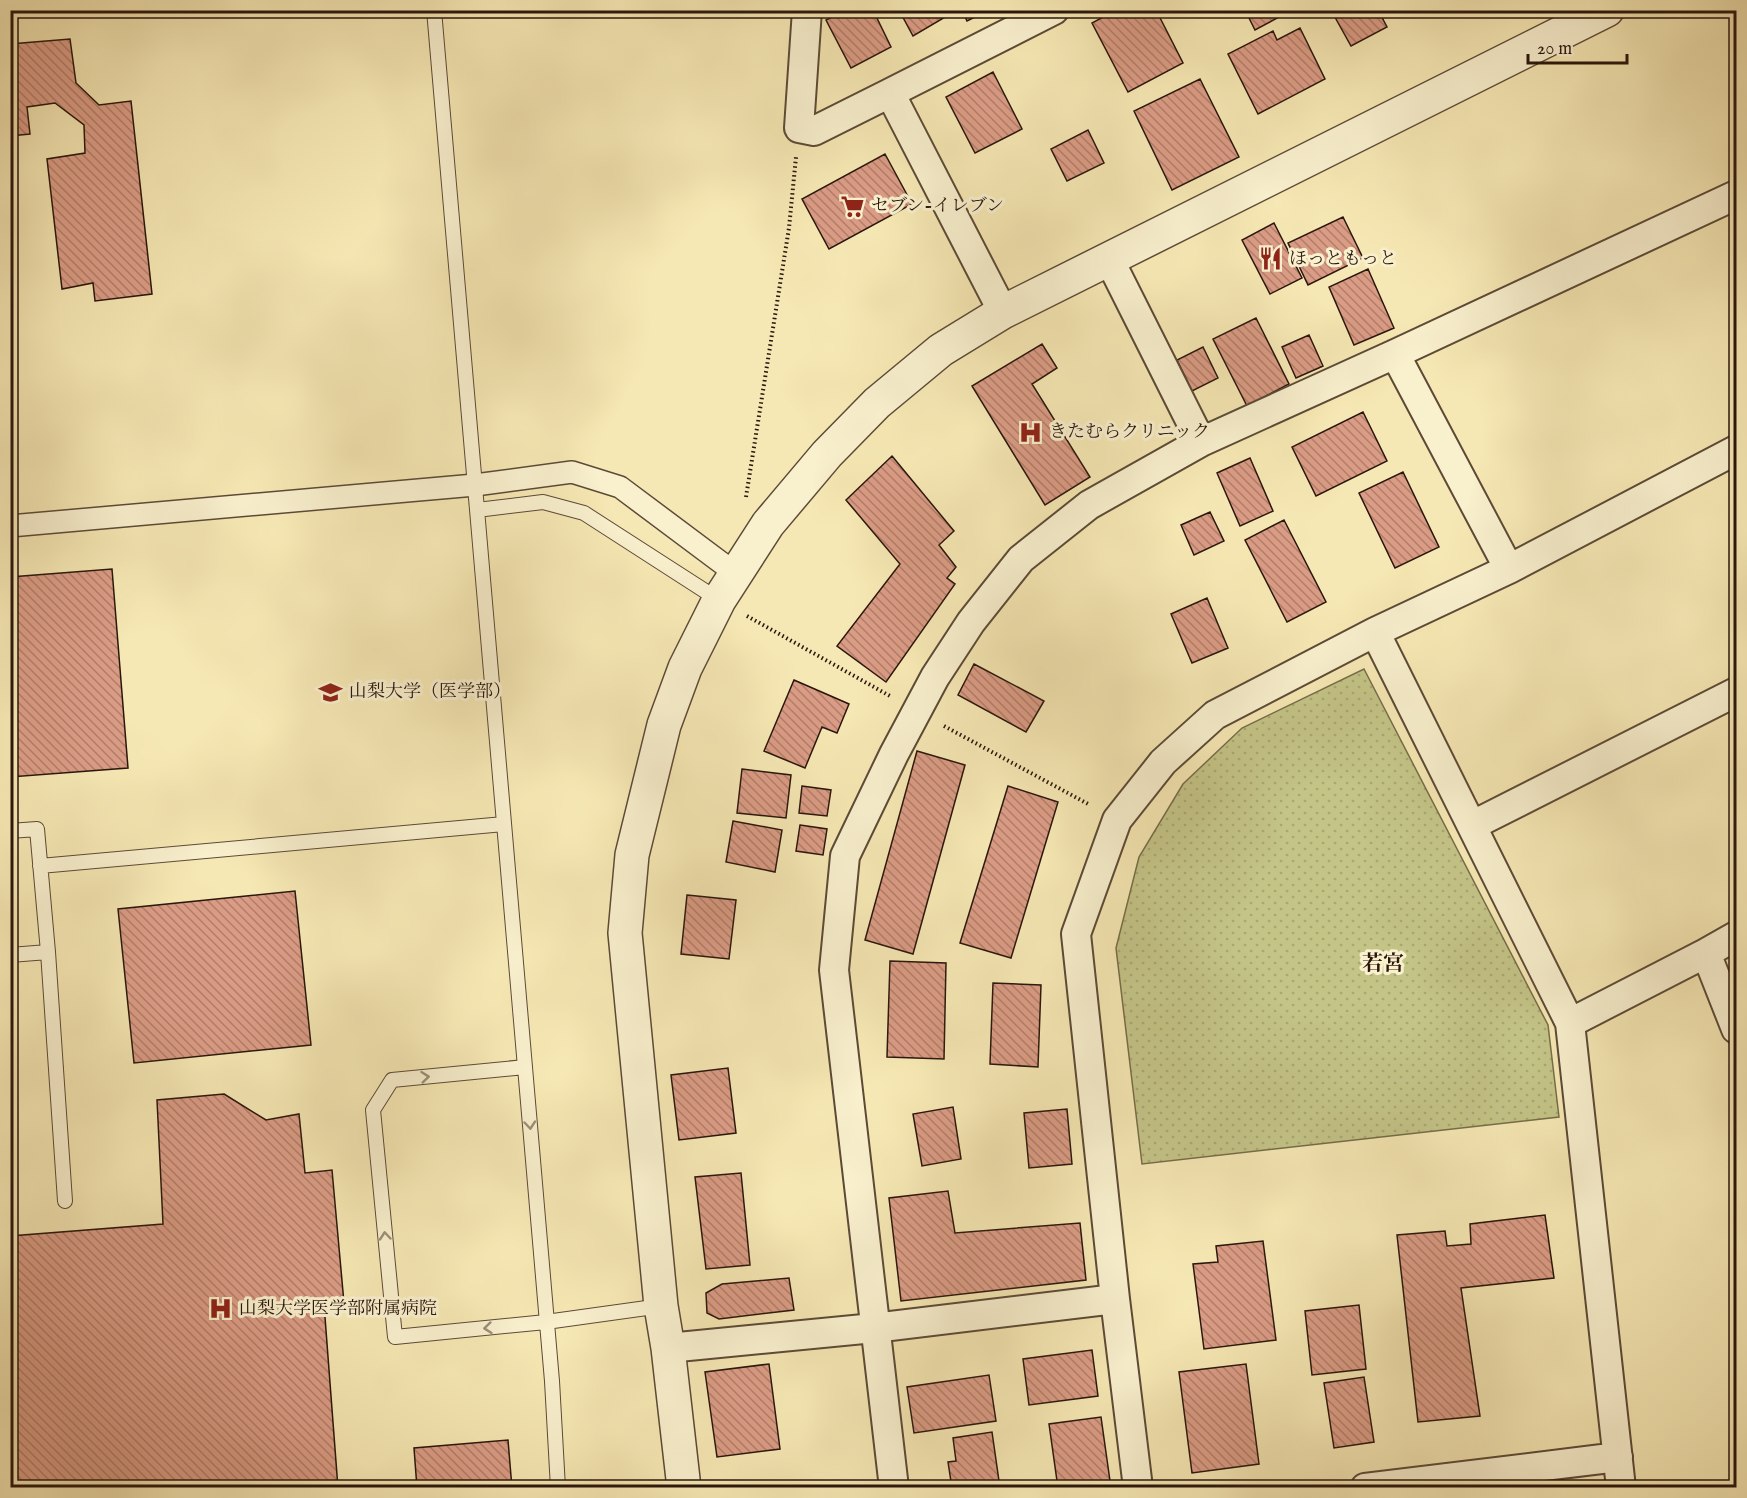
<svg xmlns="http://www.w3.org/2000/svg" width="1747" height="1498" viewBox="0 0 1747 1498" font-family="'IM FELL English','Noto Serif JP',serif">
<style>
.green{fill:url(#green-dots);stroke:#766d4a;stroke-width:1.5}
.building{fill:url(#building-back-hatch);stroke:#29160d;stroke-width:1.5}
.lines{fill:none;stroke-linecap:round;stroke-linejoin:round}
.service-casing{stroke:#5c4a37;stroke-width:16}
.pedestrian-casing{stroke:#5c4a37;stroke-width:24}
.minor-casing{stroke:#5c4a37;stroke-width:32}
.tertiary-casing{stroke:#5c4a37;stroke-width:36}
.path{stroke:#29160d;stroke-width:4;stroke-dasharray:1.5 3;stroke-linecap:butt}
.service{stroke:#f9f0ce;stroke-width:14}
.pedestrian{stroke:#f9f0ce;stroke-width:21}
.minor{stroke:#f9f0ce;stroke-width:28}
.tertiary{stroke:#f9f0ce;stroke-width:33}
.oneway{stroke:#9b8e77}
.labels{text-anchor:middle;dominant-baseline:central;stroke-width:6;stroke-linejoin:round;paint-order:stroke}
.poi-label{font-size:18px;fill:#29160d;stroke:#f9f0ce;text-anchor:start}
.quarter-label{font-size:21px;font-weight:bold;fill:#29160d;stroke:#f9f0ce}
</style>
<defs>
<pattern id="green-dots" width="8" height="8" patternUnits="userSpaceOnUse" patternTransform="scale(1.5)"><rect width="8" height="8" fill="#c4c487"/><path d="M2 2h.1M6 6h.1" fill="none" stroke="#a8a873" stroke-width="1.8" stroke-linecap="round"/></pattern>
<pattern id="building-back-hatch" width="6" height="6" patternUnits="userSpaceOnUse" patternTransform="scale(1.5)"><rect width="6" height="6" fill="#db9c85"/><path d="M-1 5l2 2M0 0l6 6M5-1l2 2" fill="none" stroke="#b27e6b"/></pattern>
</defs>
<rect width="100%" height="100%" fill="#f6e8b4"/>
<filter id="stains"><feTurbulence type="fractalNoise" baseFrequency=".00333" numOctaves="4"/><feColorMatrix values="0 0 0 0 .2 0 0 0 0 .09 0 0 0 0 .02 0 0 0 .5 -.17"/></filter>
<radialGradient id="worn" r=".72"><stop offset=".6" stop-color="#630" stop-opacity="0"/><stop offset="1" stop-color="#630" stop-opacity=".3"/></radialGradient>
<!-- green -->
<path class="green" d="M 1364,669 L 1548,1025 L 1559,1117 L 1142,1164 L 1116,948 L 1139,857 L 1183,784 L 1242,728 Z"/>
<!-- building -->
<path class="building" d="M 845,10 L 873,10 L 891,47 L 851,68 L 826,20 Z
M 899,10 L 944,10 L 947,16 L 913,36 Z
M 962,10 L 989,10 L 967,21 Z
M 1116,10 L 1156,10 L 1183,63 L 1128,92 L 1092,23 Z
M 1245,10 L 1292,10 L 1255,30 Z
M 1331,10 L 1378,10 L 1387,27 L 1351,46 Z
M 1300,28 L 1325,79 L 1258,114 L 1228,54 L 1273,31 L 1277,40 Z
M 70,39 L 76,83 L 99,105 L 131,101 L 152,294 L 95,301 L 93,283 L 62,289 L 47,159 L 85,153 L 84,125 L 55,103 L 27,107 L 30,134 L 10,136 L 10,44 Z
M 993,72 L 1022,129 L 975,153 L 946,97 Z
M 1200,79 L 1239,157 L 1172,190 L 1134,111 Z
M 1088,130 L 1104,163 L 1067,181 L 1051,149 Z
M 885,154 L 912,204 L 829,249 L 802,199 Z
M 1343,217 L 1363,258 L 1308,285 L 1288,243 Z
M 1274,223 L 1302,278 L 1270,294 L 1242,240 Z
M 1368,269 L 1394,328 L 1354,345 L 1329,287 Z
M 1256,318 L 1289,384 L 1247,406 L 1213,339 Z
M 1309,335 L 1323,366 L 1296,378 L 1282,347 Z
M 1042,344 L 1057,368 L 1032,384 L 1090,477 L 1045,505 L 972,386 Z
M 1203,347 L 1218,378 L 1192,391 L 1177,360 Z
M 1363,412 L 1387,461 L 1316,496 L 1292,447 Z
M 892,456 L 954,531 L 939,545 L 956,567 L 947,578 L 955,584 L 886,682 L 837,646 L 900,564 L 846,500 Z
M 1250,458 L 1273,511 L 1240,526 L 1217,473 Z
M 1403,472 L 1439,547 L 1395,568 L 1359,493 Z
M 1210,512 L 1224,541 L 1194,555 L 1181,525 Z
M 1284,520 L 1326,602 L 1287,622 L 1245,540 Z
M 112,569 L 128,768 L 10,777 L 10,577 Z
M 1207,598 L 1228,648 L 1192,663 L 1171,614 Z
M 974,664 L 1044,701 L 1026,732 L 958,695 Z
M 794,680 L 849,704 L 837,733 L 822,727 L 805,768 L 764,751 Z
M 917,751 L 965,765 L 913,954 L 865,940 Z
M 742,769 L 791,775 L 786,818 L 737,813 Z
M 802,786 L 831,790 L 827,816 L 799,813 Z
M 1008,786 L 1058,802 L 1011,958 L 960,943 Z
M 733,821 L 782,830 L 775,872 L 726,862 Z
M 800,825 L 827,829 L 823,855 L 796,851 Z
M 295,891 L 311,1045 L 134,1063 L 118,909 Z
M 687,895 L 736,900 L 729,959 L 681,954 Z
M 890,961 L 946,963 L 944,1059 L 887,1057 Z
M 993,983 L 1041,985 L 1038,1067 L 990,1064 Z
M 728,1068 L 736,1133 L 679,1140 L 671,1075 Z
M 224,1094 L 266,1120 L 299,1114 L 305,1173 L 332,1170 L 344,1303 L 324,1304 L 338,1488 L 10,1488 L 10,1236 L 163,1224 L 157,1100 Z
M 953,1107 L 961,1159 L 922,1166 L 913,1114 Z
M 1067,1109 L 1072,1164 L 1029,1168 L 1024,1113 Z
M 741,1173 L 750,1265 L 706,1269 L 695,1177 Z
M 948,1191 L 955,1233 L 1080,1223 L 1086,1280 L 901,1301 L 889,1198 Z
M 1545,1215 L 1554,1278 L 1461,1288 L 1480,1416 L 1418,1422 L 1397,1235 L 1445,1231 L 1447,1246 L 1471,1244 L 1470,1224 Z
M 1263,1241 L 1276,1340 L 1204,1349 L 1193,1264 L 1218,1262 L 1216,1246 Z
M 789,1278 L 794,1310 L 719,1319 L 707,1313 L 706,1293 L 722,1284 Z
M 1359,1305 L 1366,1369 L 1312,1375 L 1305,1311 Z
M 1092,1350 L 1098,1396 L 1029,1405 L 1023,1359 Z
M 769,1364 L 780,1449 L 717,1457 L 705,1372 Z
M 1246,1364 L 1259,1464 L 1192,1473 L 1179,1372 Z
M 989,1375 L 996,1421 L 914,1433 L 907,1387 Z
M 1364,1377 L 1374,1442 L 1334,1448 L 1324,1383 Z
M 1101,1417 L 1111,1488 L 1058,1488 L 1049,1424 Z
M 992,1432 L 1000,1488 L 952,1488 L 948,1462 L 956,1461 L 953,1438 Z
M 508,1440 L 512,1488 L 417,1488 L 414,1448 Z"/>
<g class="lines">
<defs>
<path id="service" d="M 434,10 L 552,1381 L 558,1488
M 477,510 L 543,502 L 584,513 L 719,600
M 10,831 L 37,829 L 48,952 L 10,955
M 40,866 L 504,824
M 48,952 L 65,1201
M 525,1067 L 392,1080 L 373,1110 L 395,1337 L 546,1322 L 661,1306"/>
<path id="pedestrian" d="M 10,526 L 475,485 L 572,472 L 620,487 L 735,573"/>
<path id="minor" d="M 807,10 L 799,128 L 814,131 L 890,93
M 1109,259 L 1201,442
M 1003,312 L 890,93 L 1054,10
M 1395,354 L 1509,569
M 1375,632 L 1570,1023 L 1621,1488
M 1473,825 L 1736,692
M 1706,953 L 1736,1029
M 1570,1023 L 1706,953 L 1736,936
M 668,1348 L 874,1328 L 1115,1299
M 894,1488 L 834,970 L 845,856 L 894,754 L 935,677 L 971,622 L 1021,559 L 1089,505 L 1201,442 L 1395,354 L 1736,195
M 1138,1488 L 1115,1299 L 1076,934 L 1117,820 L 1163,762 L 1215,715 L 1375,632 L 1509,569 L 1736,450
M 1365,1488 L 1618,1457"/>
<path id="tertiary" d="M 684,1488 L 668,1348 L 661,1306 L 625,933 L 632,855 L 664,725 L 685,668 L 719,600 L 768,524 L 827,454 L 877,403 L 941,350 L 1003,312 L 1607,10"/>
</defs>
<!-- service casing -->
<use href="#service" class="service-casing"/>
<!-- pedestrian casing -->
<use href="#pedestrian" class="pedestrian-casing"/>
<!-- minor casing -->
<use href="#minor" class="minor-casing"/>
<!-- tertiary casing -->
<use href="#tertiary" class="tertiary-casing"/>
<!-- path -->
<path class="path" d="M 746,497 L 789,228 L 796,157
M 747,616 L 890,696
M 944,726 L 1090,805"/>
<!-- service -->
<use href="#service" class="service"/>
<!-- pedestrian -->
<use href="#pedestrian" class="pedestrian"/>
<!-- minor -->
<use href="#minor" class="minor"/>
<!-- tertiary -->
<use href="#tertiary" class="tertiary"/>
</g>
<!-- one-way arrows -->
<defs><path id="oneway-chevron" d="M-2-3.5L2.5 0L-2 3.5" fill="none" stroke-width="1.6" stroke-linecap="round" stroke-linejoin="round" transform="scale(1.5)"/></defs>
<g class="oneway">
<use href="#oneway-chevron" transform="translate(425 1077) rotate(-6)"/>
<use href="#oneway-chevron" transform="translate(530 1125) rotate(85)"/>
<use href="#oneway-chevron" transform="translate(385 1236) rotate(-95)"/>
<use href="#oneway-chevron" transform="translate(488 1328) rotate(174)"/>
</g>
<!-- icons -->
<defs>
<symbol id="supermarket-bare" viewBox="-9 -9 18 18"><path d="M-6-5.5h2.5l.6 2H6L4.5 2H-2.5L-4.4-4H-6ZM-1.5 3.2a1.3 1.3 0 1 0 .1 0ZM3 3.2a1.3 1.3 0 1 0 .1 0Z" fill="#8f2418" stroke="#f9f0ce" stroke-width="2.5" paint-order="stroke"/></symbol>
<symbol id="restaurant-bare" viewBox="-9 -9 18 18"><path d="M-5-6h1v4h1v-4h1v4h1v-4h1v5L-1.5 .5V6h-2V.5L-5-1ZM5-6V6H3V1.5H1.5Q1.5-4 5-6Z" fill="#8f2418" stroke="#f9f0ce" stroke-width="2.5" paint-order="stroke"/></symbol>
<symbol id="hospital-bare" viewBox="-9 -9 18 18"><path d="M-5-5h3v3.5h4V-5h3V5h-3V1.5h-4V5h-3Z" fill="#8f2418" stroke="#f9f0ce" stroke-width="2.5" paint-order="stroke"/></symbol>
<symbol id="university-bare" viewBox="-9 -9 18 18"><path d="M0-5L7-2L0 1L-7-2ZM-4 1L0 2.5L4 1V4Q0 6-4 4Z" fill="#8f2418" stroke="#f9f0ce" stroke-width="2.5" paint-order="stroke"/></symbol>
</defs>
<g fill-rule="evenodd">
<use href="#supermarket-bare" x="836" y="190" width="33" height="33"/>
<use href="#restaurant-bare" x="1254" y="242" width="33" height="33"/>
<use href="#hospital-bare" x="1014" y="416" width="33" height="33"/>
<use href="#university-bare" x="314" y="676" width="33" height="33"/>
<use href="#hospital-bare" x="204" y="1292" width="33" height="33"/>
</g>
<g class="labels">
<!-- poi labels -->
<g class="poi-label">
<text x="871" y="206">セブン-イレブン</text>
<text x="1289" y="259">ほっともっと</text>
<text x="1049" y="432">きたむらクリニック</text>
<text x="349" y="692">山梨大学（医学部）</text>
<text x="239" y="1309">山梨大学医学部附属病院</text>
</g>
<!-- quarter labels -->
<g class="quarter-label">
<text x="1383" y="964">若宮</text>
</g>
</g>
<!-- margin -->
<rect width="1747" height="1498" fill="none" stroke="#f6e8b4" stroke-width="36"/>
<rect x="12" y="12" width="1723" height="1474" fill="none" stroke="#29160d" stroke-width="3"/>
<rect x="18" y="18" width="1711" height="1462" fill="none" stroke="#29160d" stroke-width="1.5"/>
<!-- scale -->
<path d="M1528 54v9h99v-9" fill="none" stroke="#29160d" stroke-width="3"/>
<text x="1537" y="54" font-size="18" fill="#29160d" stroke="#f9f0ce" stroke-width="4.5" paint-order="stroke">20 m</text>
<rect width="100%" height="100%" filter="url(#stains)"/>
<rect width="100%" height="100%" fill="url(#worn)"/>
</svg>
